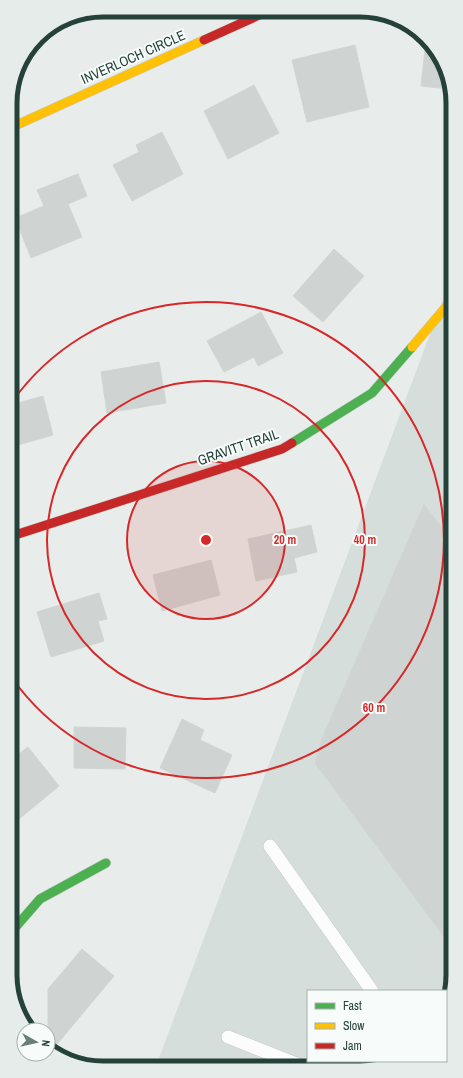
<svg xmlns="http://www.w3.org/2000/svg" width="463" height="1078" viewBox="0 0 463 1078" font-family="'Archivo Narrow',sans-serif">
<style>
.built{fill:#d6dedb}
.building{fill:#cfd4d2;stroke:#d1d6d4}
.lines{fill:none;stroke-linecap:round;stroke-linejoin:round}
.lane-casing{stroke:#c5cac8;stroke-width:14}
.fast-casing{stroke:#c3cbc8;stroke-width:10}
.slow-casing{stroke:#c3cbc8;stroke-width:10}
.jam-casing{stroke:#c3cbc8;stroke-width:10}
.lane{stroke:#fcfcfc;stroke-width:13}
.fast{stroke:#4caf50;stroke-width:9}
.slow{stroke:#ffc107;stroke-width:9}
.jam{stroke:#c62828;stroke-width:9}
.ring{fill:none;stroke:#d62828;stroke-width:2}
.labels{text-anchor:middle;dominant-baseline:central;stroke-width:4;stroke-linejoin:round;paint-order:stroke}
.street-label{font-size:14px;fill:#24423a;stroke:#f7fbf9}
.rim{fill:none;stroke:#24423a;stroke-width:5}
.centre{fill:#d62828;stroke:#f7fbf9;stroke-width:2}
.ring-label{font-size:12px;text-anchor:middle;font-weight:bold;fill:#d62828;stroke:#f7fbf9;stroke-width:4;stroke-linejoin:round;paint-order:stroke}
</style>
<rect width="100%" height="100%" fill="#e8edeb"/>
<!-- built -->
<path class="built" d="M 451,278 L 453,982 L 446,998 L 446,991 L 308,991 L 308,1061 L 390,1061 L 384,1065 L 156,1066 Z"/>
<!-- building -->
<path class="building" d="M 426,40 L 450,79 L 450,89 L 421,86 Z
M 355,45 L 369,107 L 307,122 L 292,60 Z
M 254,85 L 279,133 L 228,159 L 204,111 Z
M 162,132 L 183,174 L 132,201 L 113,165 L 139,152 L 136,145 Z
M 78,174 L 87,196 L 68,204 L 82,237 L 31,258 L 15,218 L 44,206 L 37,190 Z
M 334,249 L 364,276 L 323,322 L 293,296 Z
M 261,312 L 283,353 L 258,366 L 254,357 L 224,372 L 207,341 Z
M 159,362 L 166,403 L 107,413 L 101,372 Z
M 43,396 L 53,435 L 11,447 L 11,405 Z
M 424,504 L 451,540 L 453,949 L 315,763 L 322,738 Z
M 311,525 L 317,552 L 294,558 L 297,572 L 256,581 L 248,539 Z
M 211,560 L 220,595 L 162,611 L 153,575 Z
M 99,593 L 107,619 L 98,621 L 104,641 L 51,657 L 37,612 Z
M 182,719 L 204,730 L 200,740 L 232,755 L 215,793 L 160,768 Z
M 74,727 L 126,728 L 125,769 L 74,768 Z
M 28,747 L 59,786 L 13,824 L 12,759 Z
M 82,949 L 114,976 L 53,1049 L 48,1047 L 48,989 Z"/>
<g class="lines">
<defs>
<path id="lane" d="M 270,846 L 372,991
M 228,1037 L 299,1065"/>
<path id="fast" d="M 292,443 L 372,393 L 412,347
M 13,930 L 40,899 L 106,863"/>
<path id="slow" d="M 10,128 L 204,40
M 412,347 L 451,301"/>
<path id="jam" d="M 204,40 L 268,11
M 12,536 L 282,449 L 292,443"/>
</defs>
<!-- lane casing -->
<use href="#lane" class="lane-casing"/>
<!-- fast casing -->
<use href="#fast" class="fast-casing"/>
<!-- slow casing -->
<use href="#slow" class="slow-casing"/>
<!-- jam casing -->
<use href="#jam" class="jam-casing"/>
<!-- lane -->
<use href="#lane" class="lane"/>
<!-- fast -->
<use href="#fast" class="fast"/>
<!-- slow -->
<use href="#slow" class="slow"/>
<!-- jam -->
<use href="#jam" class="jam"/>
</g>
<!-- distance rings -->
<circle cx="206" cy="540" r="79" fill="#d62828" fill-opacity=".12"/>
<g class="ring">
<circle cx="206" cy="540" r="79"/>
<circle cx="206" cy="540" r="159"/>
<path d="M12 402A238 238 0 1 1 12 678"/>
</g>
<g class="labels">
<!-- street labels -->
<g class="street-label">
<text transform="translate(133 57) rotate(-24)">INVERLOCH CIRCLE</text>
<text transform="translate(238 447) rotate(-19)">GRAVITT TRAIL</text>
</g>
</g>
<!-- crop -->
<path d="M0 0H463V1078H0ZM103 17H360A86 86 0 0 1 446 103V975A86 86 0 0 1 360 1061H103A86 86 0 0 1 17 975V103A86 86 0 0 1 103 17Z" fill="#e6ecea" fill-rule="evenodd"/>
<path class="rim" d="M103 17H360A86 86 0 0 1 446 103V975A86 86 0 0 1 360 1061H103A86 86 0 0 1 17 975V103A86 86 0 0 1 103 17Z"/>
<circle cx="206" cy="540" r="6" class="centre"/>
<g class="ring-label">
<text x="285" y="544">20 m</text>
<text x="365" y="544">40 m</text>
<text x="374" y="712">60 m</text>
</g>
<!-- legend -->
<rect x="307" y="990" width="140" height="72" fill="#f7fbf9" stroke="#a3b1ad"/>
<rect x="315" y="1003" width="20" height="6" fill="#4caf50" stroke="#a3b1ad"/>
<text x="343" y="1010" font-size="12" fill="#24423a">Fast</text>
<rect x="315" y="1023" width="20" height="6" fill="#ffc107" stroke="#a3b1ad"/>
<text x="343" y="1030" font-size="12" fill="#24423a">Slow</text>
<rect x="315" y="1043" width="20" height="6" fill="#c62828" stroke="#a3b1ad"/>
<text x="343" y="1050" font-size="12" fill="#24423a">Jam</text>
<!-- north arrow -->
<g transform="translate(36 1042) rotate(98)"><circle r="19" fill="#f7fbf9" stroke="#a3b1ad"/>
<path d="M0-3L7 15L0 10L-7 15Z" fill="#697e78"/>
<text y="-6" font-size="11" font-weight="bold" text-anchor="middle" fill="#24423a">N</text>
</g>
</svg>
